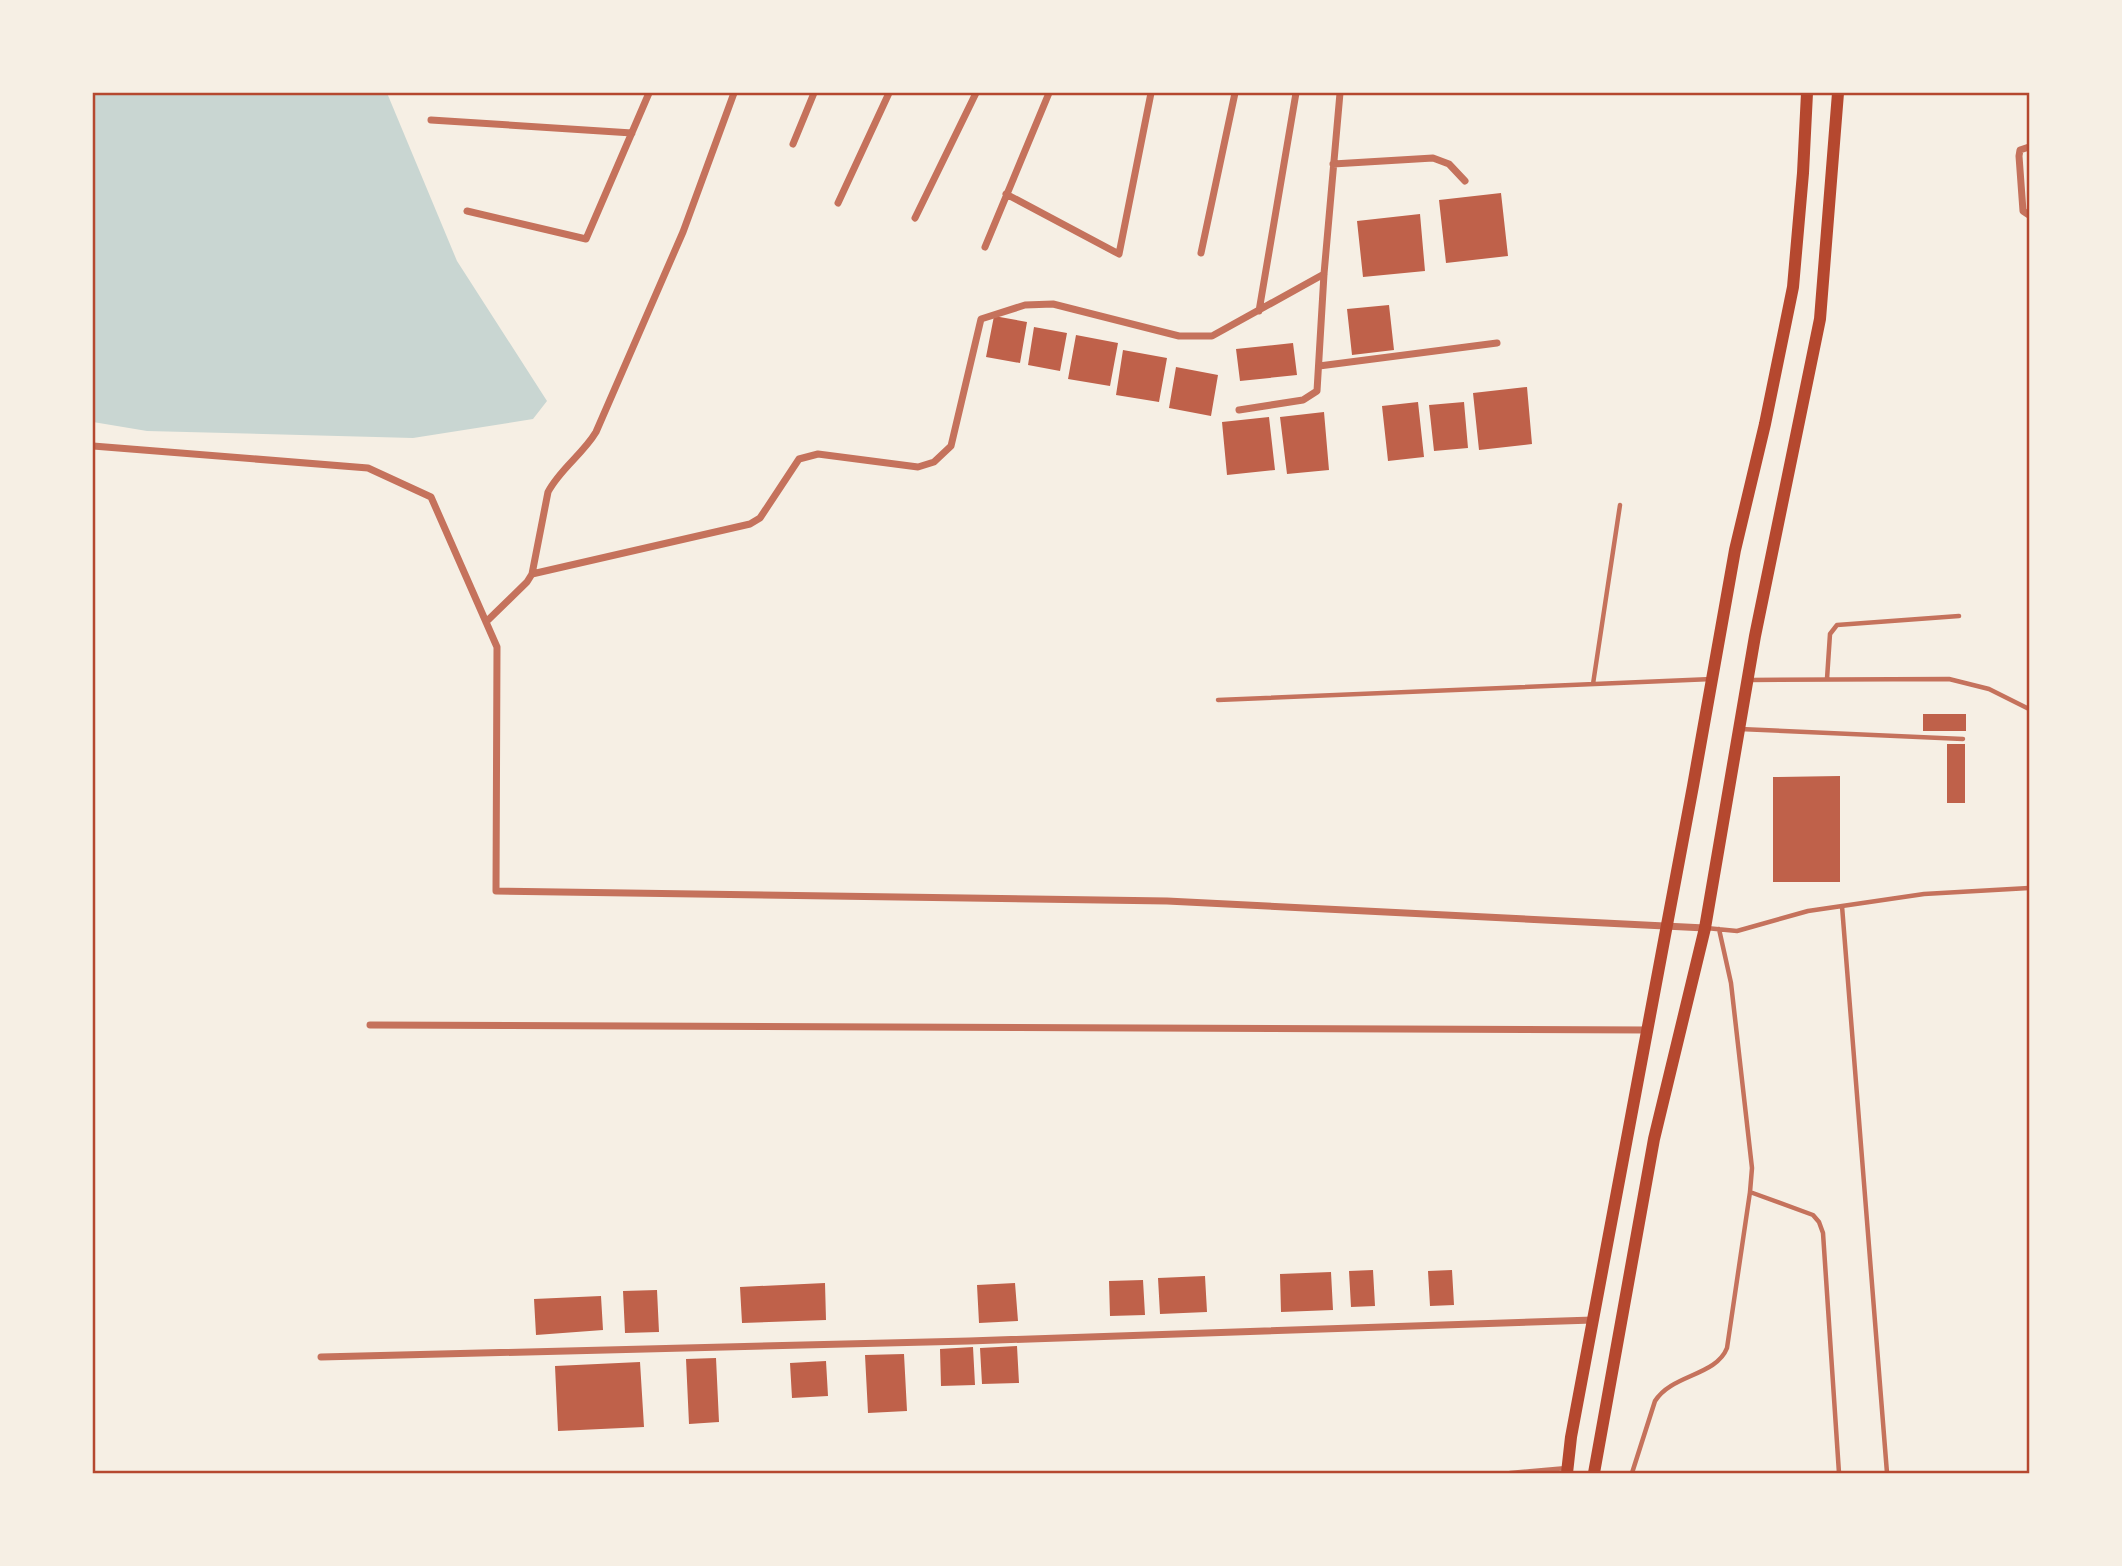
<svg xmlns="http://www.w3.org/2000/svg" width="2122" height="1566" viewBox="0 0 2122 1566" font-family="'Crimson Pro',serif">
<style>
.water{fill:#c9d6d2}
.building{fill:#bf614a}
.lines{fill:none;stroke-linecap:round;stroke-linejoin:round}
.service{stroke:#c5725c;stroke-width:4.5}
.minor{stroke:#c5725c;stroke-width:7}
.secondary{stroke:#b5482f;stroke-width:12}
.neatline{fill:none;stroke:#b5482f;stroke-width:2.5}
</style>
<rect width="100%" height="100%" fill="#f6efe4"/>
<!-- water -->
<path class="water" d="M 93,93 L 387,93 L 457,261 L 547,401 L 533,419 L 413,438 L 147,431 L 93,422 Z"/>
<!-- building -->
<path class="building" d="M 1501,193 L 1508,256 L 1446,263 L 1439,200 Z
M 1420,214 L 1425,271 L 1363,277 L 1357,221 Z
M 1389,305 L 1394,350 L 1352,355 L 1347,309 Z
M 994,316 L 1027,322 L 1020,363 L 986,357 Z
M 1034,327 L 1067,333 L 1060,371 L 1028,365 Z
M 1076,335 L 1118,343 L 1110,386 L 1068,379 Z
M 1293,343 L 1297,375 L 1240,381 L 1236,349 Z
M 1123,350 L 1167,358 L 1159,402 L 1116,395 Z
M 1176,367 L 1218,375 L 1211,416 L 1169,408 Z
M 1527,387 L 1532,444 L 1479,450 L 1473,393 Z
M 1418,402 L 1424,457 L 1388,461 L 1382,406 Z
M 1464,402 L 1468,448 L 1434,451 L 1429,405 Z
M 1324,412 L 1329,470 L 1287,474 L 1280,417 Z
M 1269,417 L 1275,470 L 1227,475 L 1222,422 Z
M 1923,714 L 1966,714 L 1966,731 L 1923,731 Z
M 1947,744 L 1965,744 L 1965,803 L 1947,803 Z
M 1840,776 L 1840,882 L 1773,882 L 1773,777 Z
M 1373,1270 L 1375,1306 L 1351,1307 L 1349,1271 Z
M 1452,1270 L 1454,1305 L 1430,1306 L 1428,1271 Z
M 1331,1272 L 1333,1310 L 1281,1312 L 1280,1274 Z
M 1205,1276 L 1207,1312 L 1160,1314 L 1158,1278 Z
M 1143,1280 L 1145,1315 L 1110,1316 L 1109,1281 Z
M 825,1283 L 826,1320 L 742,1323 L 740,1287 Z
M 1015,1283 L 1018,1321 L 979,1323 L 977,1285 Z
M 657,1290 L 659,1332 L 625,1333 L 623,1291 Z
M 601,1296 L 603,1330 L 536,1335 L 534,1299 Z
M 1017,1346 L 1019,1383 L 982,1384 L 980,1348 Z
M 973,1347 L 975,1385 L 941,1386 L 940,1349 Z
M 904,1354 L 907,1411 L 868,1413 L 865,1355 Z
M 716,1358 L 719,1422 L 689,1424 L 686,1359 Z
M 826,1361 L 828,1396 L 792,1398 L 790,1363 Z
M 640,1362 L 644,1427 L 558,1431 L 555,1366 Z"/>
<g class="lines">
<!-- service -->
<path class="service" d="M 1827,679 L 1830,634 L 1837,625 L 1959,616
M 1749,680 L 1949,679 L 1989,689 L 2029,709
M 1593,684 L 1620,505
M 1218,700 L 1712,679
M 1740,729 L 1963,739
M 1842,906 L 1887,1473
M 1706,928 L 1737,931 L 1808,911 L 1924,894 L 2029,888
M 1750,1192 L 1813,1215 L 1819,1222 L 1823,1233 L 1839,1473
M 1510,1473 L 1567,1468
M 1632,1473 L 1655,1401 C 1672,1374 1716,1376 1727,1348 L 1750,1192 L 1752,1168 L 1731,983 L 1719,929"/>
<!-- minor -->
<path class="minor" d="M 431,120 L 632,133
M 793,144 L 814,93
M 2029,147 L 2020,150 L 2019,156 L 2023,211 L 2029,215
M 1333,164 L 1433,158 L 1449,164 L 1465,181
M 1006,194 L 1119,254 L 1151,93
M 838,203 L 889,93
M 467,211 L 586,239 L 649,93
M 915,218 L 976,93
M 985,247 L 1049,93
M 1201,253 L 1235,93
M 1259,311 L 1296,93
M 1319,366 L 1497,343
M 1239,410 L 1303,400 L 1317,391 L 1324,274 L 1340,93
M 93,446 L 368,468 L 431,497 L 497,647 L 496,891 L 1167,901 L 1705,928
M 532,574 L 750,524 L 760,518 L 799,459 L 818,454 L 918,467 L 934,462 L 951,446 L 981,319 L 1025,305 L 1053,304 L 1179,336 L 1212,336 L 1324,274
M 486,622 L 527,582 L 532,574 L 548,492 C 560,469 583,454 596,432 L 683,232 L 734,93
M 370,1025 L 1648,1030
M 321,1357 L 969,1341 L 1593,1320"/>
<!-- secondary -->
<path class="secondary" d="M 1567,1473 L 1571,1437 L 1693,786 L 1735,550 L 1765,424 L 1793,287 L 1803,173 L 1807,93
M 1594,1473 L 1654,1139 L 1705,928 L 1755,636 L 1820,319 L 1838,93"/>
</g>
<!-- border -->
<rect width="2122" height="1566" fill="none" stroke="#f6efe4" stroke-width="189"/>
<rect x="94" y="94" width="1934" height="1378" class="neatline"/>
</svg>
